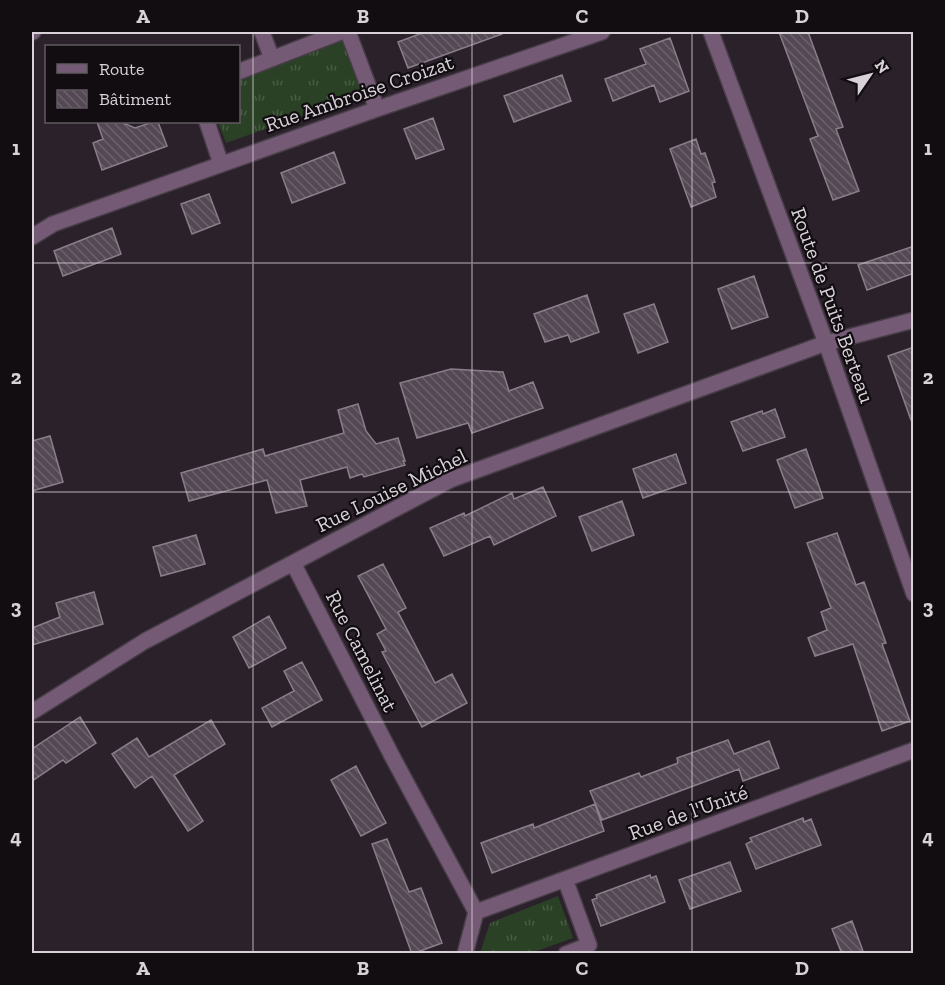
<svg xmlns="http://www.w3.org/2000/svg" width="945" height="985" viewBox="0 0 945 985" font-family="'Zilla Slab',serif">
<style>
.grass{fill:url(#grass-tufts)}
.building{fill:url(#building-back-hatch);stroke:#8a7e8a;stroke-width:1.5}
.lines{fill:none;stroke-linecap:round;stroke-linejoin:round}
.minor-casing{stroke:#473d47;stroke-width:18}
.minor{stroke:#755a76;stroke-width:15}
.grid{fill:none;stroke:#d8d1d8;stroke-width:1.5;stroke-opacity:0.55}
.labels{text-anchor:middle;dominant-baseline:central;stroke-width:4.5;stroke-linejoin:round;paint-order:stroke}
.street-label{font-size:21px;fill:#d8d1d8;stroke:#110d11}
.neatline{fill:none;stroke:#d8d1d8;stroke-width:2}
.grid-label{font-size:20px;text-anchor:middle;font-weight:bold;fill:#d8d1d8}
</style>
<defs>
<pattern id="grass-tufts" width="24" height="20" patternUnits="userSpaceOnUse" patternTransform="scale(1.5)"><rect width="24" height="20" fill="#2a4125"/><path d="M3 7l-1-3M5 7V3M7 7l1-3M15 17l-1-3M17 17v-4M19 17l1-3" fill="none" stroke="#485b44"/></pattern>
<pattern id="building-back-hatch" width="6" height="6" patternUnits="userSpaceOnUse" patternTransform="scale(1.5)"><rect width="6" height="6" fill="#534854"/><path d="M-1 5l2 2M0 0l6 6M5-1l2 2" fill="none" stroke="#6b616c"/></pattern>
</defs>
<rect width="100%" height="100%" fill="#2b212b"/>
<!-- grass -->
<path class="grass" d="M 342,39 L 363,94 L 226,143 L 218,122 L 238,122 L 239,80 Z
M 558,896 L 573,938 L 531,953 L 480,953 L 490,923 Z"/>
<!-- building -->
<path class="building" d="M 425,32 L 502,32 L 502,34 L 408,68 L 398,42 Z
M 779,32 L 808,32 L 843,127 L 836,129 L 859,191 L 833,200 L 810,139 L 818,136 Z
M 670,38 L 689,91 L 660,102 L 654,85 L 613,101 L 605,79 L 646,64 L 640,49 Z
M 562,75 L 571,101 L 514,122 L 504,96 Z
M 433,118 L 444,149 L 416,159 L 404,129 Z
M 97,122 L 121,122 L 135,128 L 153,122 L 158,122 L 167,146 L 102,170 L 93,143 L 103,139 Z
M 696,139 L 701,154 L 705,153 L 715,182 L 712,183 L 716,197 L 691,207 L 670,149 Z
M 334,152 L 345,183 L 292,203 L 281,173 Z
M 209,194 L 220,223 L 192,234 L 181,204 Z
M 112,228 L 121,254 L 63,276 L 54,251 Z
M 914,246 L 914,273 L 867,290 L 858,265 Z
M 754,276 L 768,317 L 732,329 L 718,289 Z
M 587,295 L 599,332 L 571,342 L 568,335 L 545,342 L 534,314 Z
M 654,304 L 668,342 L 638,353 L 624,314 Z
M 914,347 L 914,420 L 911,420 L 888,356 Z
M 451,369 L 503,372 L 509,391 L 533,382 L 543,408 L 472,433 L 468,423 L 417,438 L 400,383 Z
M 358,404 L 366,431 L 376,444 L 398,438 L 405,461 L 403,461 L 405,465 L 364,477 L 362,474 L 350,478 L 347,467 L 300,480 L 307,506 L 276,513 L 267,480 L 189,501 L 181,473 L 263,449 L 265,456 L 344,433 L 338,410 Z
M 775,409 L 785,437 L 743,451 L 731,422 L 762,411 L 763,414 Z
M 50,436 L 63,482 L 32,491 L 32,441 Z
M 806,449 L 823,498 L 795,508 L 777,460 Z
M 676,454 L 686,483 L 643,498 L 633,469 Z
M 543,487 L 556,516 L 494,545 L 490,536 L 444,556 L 430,528 L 464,513 L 465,516 L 512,493 L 514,499 Z
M 622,501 L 634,535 L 592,551 L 579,517 Z
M 837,533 L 856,585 L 864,582 L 886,643 L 882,644 L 910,721 L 882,731 L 853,644 L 815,656 L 808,638 L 827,630 L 821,612 L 831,608 L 807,543 Z
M 196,535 L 205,564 L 161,576 L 153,547 Z
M 383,564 L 406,608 L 398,612 L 435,683 L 452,674 L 467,703 L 422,727 L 382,652 L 386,651 L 377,634 L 386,629 L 358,576 Z
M 94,592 L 103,624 L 32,645 L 32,628 L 60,617 L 56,603 Z
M 269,616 L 286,648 L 249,668 L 233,637 Z
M 302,662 L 322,700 L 272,727 L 262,708 L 294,691 L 284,671 Z
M 80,717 L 96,743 L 66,763 L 63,760 L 32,781 L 32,749 Z
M 211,720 L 225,744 L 174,775 L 203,821 L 188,831 L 152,776 L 135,788 L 112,754 L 137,738 L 149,757 Z
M 728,740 L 734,754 L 769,741 L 779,768 L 743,781 L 739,769 L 602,820 L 590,791 L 639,773 L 641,777 L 678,763 L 677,758 Z
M 356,766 L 386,823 L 361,836 L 331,780 Z
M 595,804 L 604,831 L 492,873 L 481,843 L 533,824 L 534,828 Z
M 803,818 L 804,822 L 811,819 L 821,845 L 756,869 L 746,844 L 752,841 L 750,838 Z
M 387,839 L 409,892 L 421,888 L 442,943 L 412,954 L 372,844 Z
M 730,862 L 741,891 L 690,909 L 679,880 Z
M 650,875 L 651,878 L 656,876 L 665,902 L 601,926 L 592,900 L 597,898 L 596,895 Z
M 852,921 L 864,954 L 842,954 L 832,929 Z"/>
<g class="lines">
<defs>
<path id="minor" d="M 32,32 L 33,32
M 262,32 L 272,59
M 348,32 L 377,109
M 711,32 L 826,343 L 914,594
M 238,72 L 341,32
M 207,122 L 221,164
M 32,237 L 53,224 L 377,109 L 602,32
M 293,563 L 393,758 L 476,912
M 32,712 L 145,641 L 450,480 L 826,343 L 914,320
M 565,879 L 589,945 L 566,954
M 465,954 L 476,912 L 914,750"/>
</defs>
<!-- minor casing -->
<use href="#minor" class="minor-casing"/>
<!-- minor -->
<use href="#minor" class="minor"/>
</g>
<!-- grid -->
<path class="grid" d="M 253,32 L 253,954M 472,32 L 472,954M 692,32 L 692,954M 32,263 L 914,263M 32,492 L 914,492M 32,722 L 914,722"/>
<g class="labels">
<!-- street labels -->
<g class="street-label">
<text transform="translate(359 93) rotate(-19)">Rue Ambroise Croizat</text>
<text transform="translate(833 305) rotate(70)">Route de Puits Berteau</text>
<text transform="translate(391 490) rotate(-26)">Rue Louise Michel</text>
<text transform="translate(362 651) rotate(63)">Rue Camelinat</text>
<text transform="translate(688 812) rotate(-20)">Rue de l'Unité</text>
</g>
</g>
<!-- border -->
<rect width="945" height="985" fill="none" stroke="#110d11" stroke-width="66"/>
<!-- legend -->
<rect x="45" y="45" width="195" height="78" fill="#110d11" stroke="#615b61" stroke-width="1.5"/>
<rect x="57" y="64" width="30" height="9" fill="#755a76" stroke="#615b61" stroke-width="1.5"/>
<text x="99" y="75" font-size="18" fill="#d8d1d8">Route</text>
<rect x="57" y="90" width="30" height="18" fill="url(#building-back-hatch)" stroke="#615b61" stroke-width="1.5"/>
<text x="99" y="105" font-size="18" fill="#d8d1d8">Bâtiment</text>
<!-- north arrow -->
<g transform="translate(870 75) rotate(55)" stroke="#110d11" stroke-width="4.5" paint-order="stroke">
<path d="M0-4.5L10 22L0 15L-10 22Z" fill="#d8d1d8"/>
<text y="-9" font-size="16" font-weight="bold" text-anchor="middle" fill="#d8d1d8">N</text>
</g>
<rect x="33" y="33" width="879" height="919" class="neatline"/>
<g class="grid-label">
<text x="143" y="23">A</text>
<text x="363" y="23">B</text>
<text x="582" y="23">C</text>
<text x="802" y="23">D</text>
<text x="16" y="155">1</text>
<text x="928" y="155">1</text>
<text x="16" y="384">2</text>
<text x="928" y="384">2</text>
<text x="16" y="614">3</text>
<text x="928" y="614">3</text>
<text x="16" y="844">4</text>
<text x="928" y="844">4</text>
<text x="143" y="975">A</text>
<text x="363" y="975">B</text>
<text x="582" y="975">C</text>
<text x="802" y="975">D</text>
</g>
</svg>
